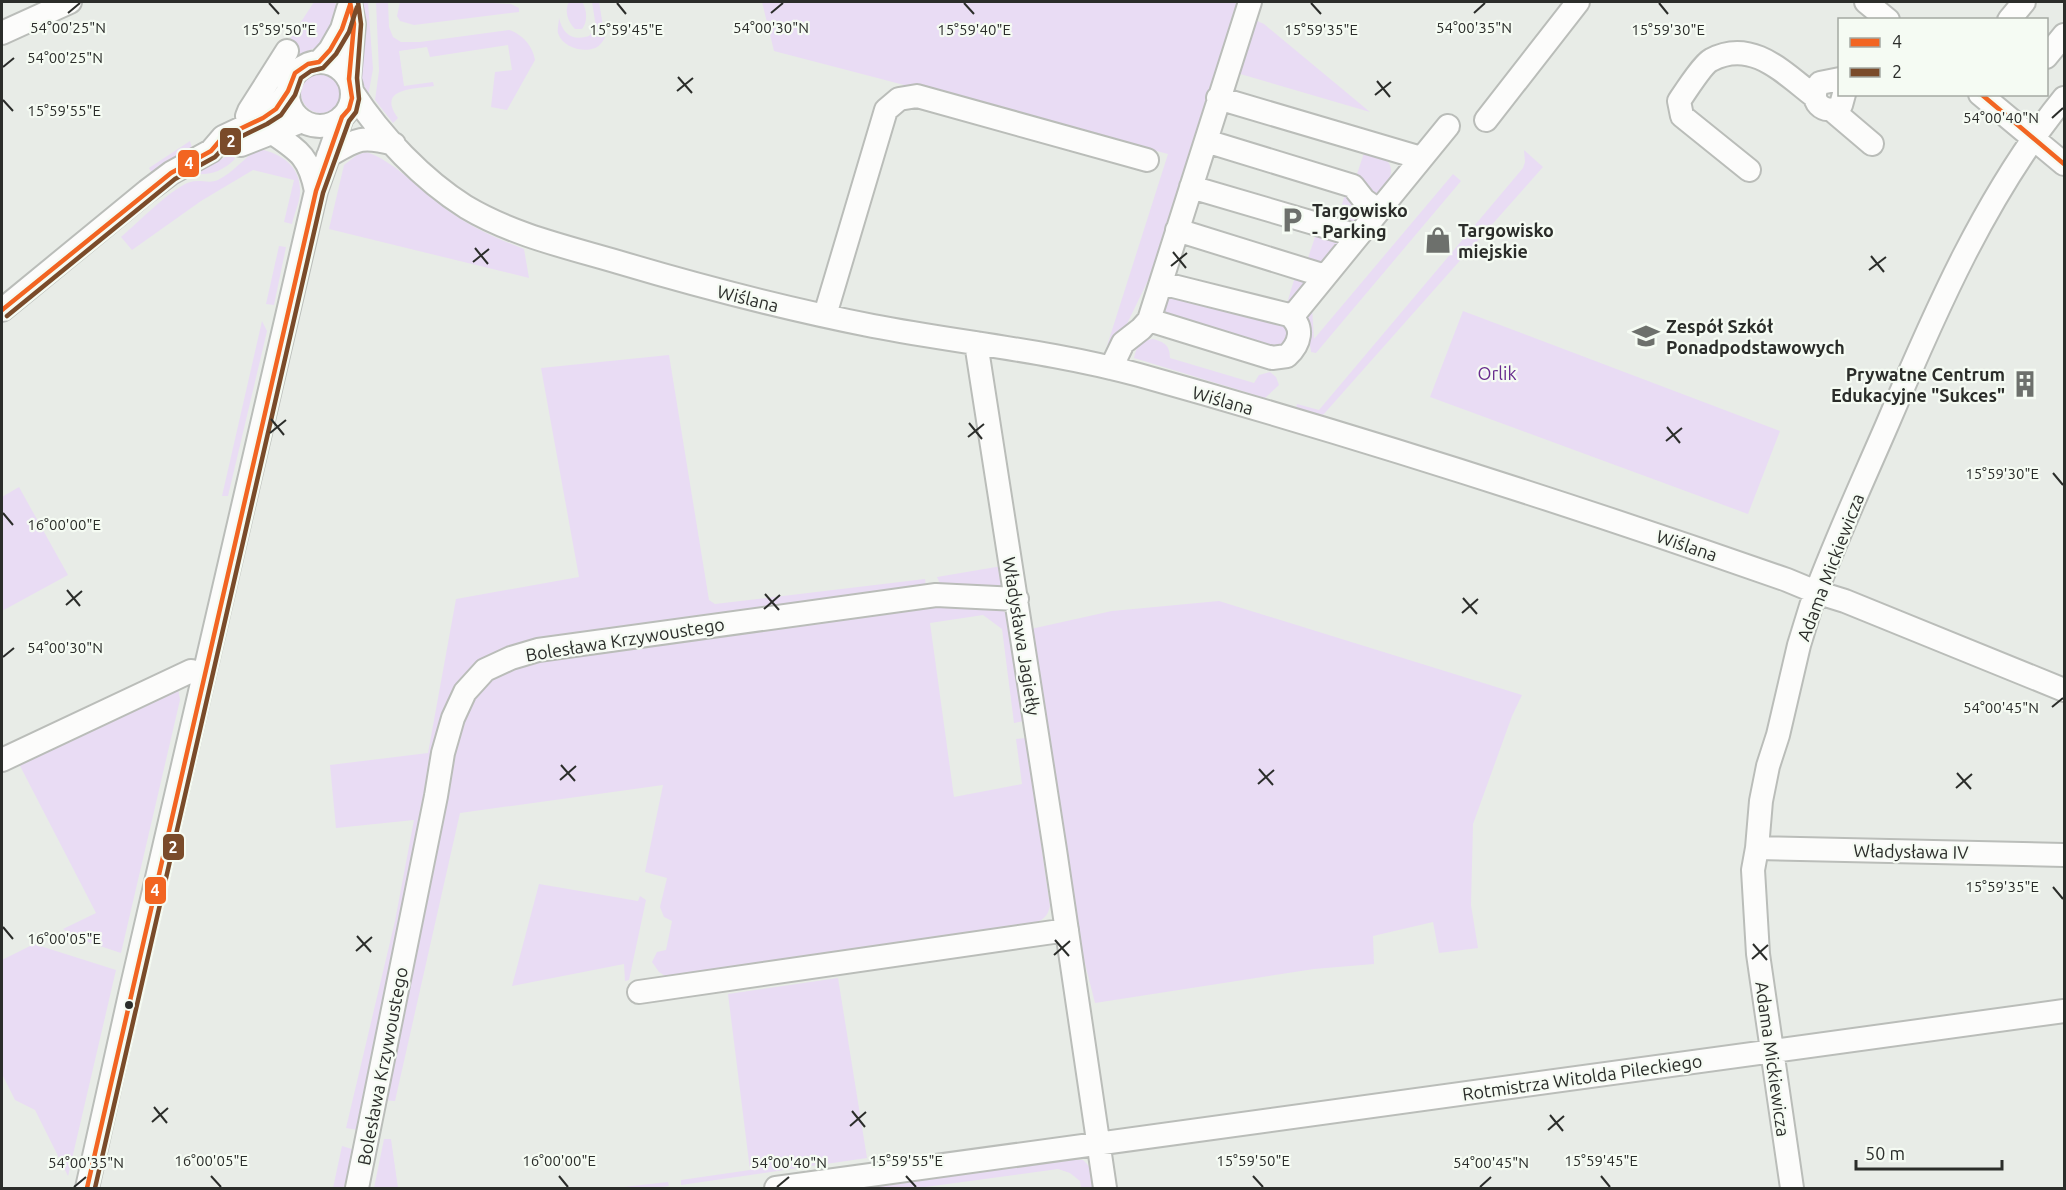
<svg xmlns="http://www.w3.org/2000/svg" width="2066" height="1190" viewBox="0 0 2066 1190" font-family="Ubuntu,sans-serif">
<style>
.green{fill:#e9dcf4}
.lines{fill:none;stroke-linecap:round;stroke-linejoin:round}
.minor-casing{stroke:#babdb9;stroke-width:26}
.minor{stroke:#fcfcfb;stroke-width:22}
.bus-1-casing{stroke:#f5fbf3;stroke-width:9}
.bus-2-casing{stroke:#f5fbf3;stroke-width:9}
.bus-1{stroke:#f26522;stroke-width:4.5}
.bus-2{stroke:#7a4b2a;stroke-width:4.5}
.ticks{fill:none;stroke:#2b2d2a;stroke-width:2}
.bus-dot{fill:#2b2d2a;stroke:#f5fbf3;stroke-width:2}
.labels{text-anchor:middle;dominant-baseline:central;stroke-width:4.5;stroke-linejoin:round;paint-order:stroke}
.poi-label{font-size:18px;font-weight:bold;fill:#2b2d2a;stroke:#f5fbf3;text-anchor:start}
.street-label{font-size:18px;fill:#2b2d2a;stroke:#f5fbf3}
.park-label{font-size:18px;fill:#682c8e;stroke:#f5fbf3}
.ticks-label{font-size:15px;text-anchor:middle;fill:#2b2d2a;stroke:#f5fbf3;stroke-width:4.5;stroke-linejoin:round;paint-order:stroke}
.line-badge{stroke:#f5fbf3;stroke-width:2}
.badge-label{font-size:16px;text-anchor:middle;font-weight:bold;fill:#fff}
</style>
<rect width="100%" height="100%" fill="#e8ece7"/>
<!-- green -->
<path class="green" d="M 314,2 L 336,2 L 334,22 L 319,46 L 296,56 L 285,67 L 270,106 L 286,45 Z
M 362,2 L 368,2 L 373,69 L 367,102 L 364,85 L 358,71 Z
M 376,2 L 388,2 L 389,27 L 393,37 L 401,42 L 420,42 L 509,30 C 522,34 533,46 535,60 L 507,110 L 491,107 L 495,72 L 512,70 L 508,45 L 430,57 L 427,47 L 399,51 L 404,86 L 433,82 L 434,86 C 414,89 376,88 398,118 L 393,123 L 375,100 L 379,71 Z
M 400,2 L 477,2 L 511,4 L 519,8 L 519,12 L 414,25 L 400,21 L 397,16 Z
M 569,2 L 582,2 C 587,9 588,22 582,29 L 575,29 C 568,22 564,11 569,2 Z
M 592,2 L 599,2 L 605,38 C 602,42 600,46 595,48 C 583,53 562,47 558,33 C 557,29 559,22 559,18 C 563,35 573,41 589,36 L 596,27 Z
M 762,2 L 1240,2 L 1155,266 L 1125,328 L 1119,331 L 1109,348 L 1106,349 L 1168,154 L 774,51 Z
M 1255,20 L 1264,24 L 1370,112 L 1237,73 Z
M301 93a20 20 0 1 1 40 0a20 20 0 1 1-40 0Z
M 190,141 L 192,148 L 156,173 L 152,173 L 149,168 Z
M 258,149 C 281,153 301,166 300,192 C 300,202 294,214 292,224 L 284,222 L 294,180 L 253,170 L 201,201 L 132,250 L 121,237 C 139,222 170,189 190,182 C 200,179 209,184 218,180 C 234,172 243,159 258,149 Z
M 1365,150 C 1400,160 1395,174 1378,198 L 1356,177 Z
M 1524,150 L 1543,167 L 1323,415 L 1296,408 L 1297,404 L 1319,410 L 1523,168 L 1525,162 Z
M 366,152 C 394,161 415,186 438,203 C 464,224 493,237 524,249 L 529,278 L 329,229 L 344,165 L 357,155 Z
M 233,153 L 235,159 C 222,172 210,175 193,174 Z
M 1453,174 L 1461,181 L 1316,353 L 1311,352 L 1310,345 L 1303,343 L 1307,316 L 1312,307 L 1314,339 Z
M 1345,194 L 1366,211 L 1354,226 L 1337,222 Z
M 1316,234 L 1342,241 L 1320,266 L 1307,261 Z
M 279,246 L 286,247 L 274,305 L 266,304 Z
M 1295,277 L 1308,281 L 1290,302 L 1287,303 Z
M 1173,293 L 1284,322 L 1291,330 L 1281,350 L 1165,314 L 1164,310 L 1168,297 Z
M 1463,311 L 1780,431 L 1748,514 L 1430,397 Z
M 262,321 L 267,331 L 228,496 L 222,496 Z
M 1153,339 C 1164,342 1170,345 1170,358 L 1254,383 L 1259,375 L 1270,372 L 1276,377 L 1279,385 L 1265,398 L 1134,358 C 1136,347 1141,340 1153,339 Z
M 669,355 L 709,600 L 715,604 L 925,579 L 926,587 L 712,618 L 469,676 L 358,1130 L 346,1128 L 395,921 L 414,820 L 336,828 L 330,765 L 428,753 L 456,599 L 579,577 L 541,368 Z
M 19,487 L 68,575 L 2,611 L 2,497 Z
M 1002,566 L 1005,582 L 1002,589 L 940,584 L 937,577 Z
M 1219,601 L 1522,695 L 1512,716 L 1473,824 L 1471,905 L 1478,948 L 1439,953 L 1433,922 L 1373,936 L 1374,964 L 1314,969 L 1095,1003 L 1082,952 L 1031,629 L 1112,611 Z
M 924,603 L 1000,607 L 1008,616 L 1024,721 L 1014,723 L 1002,629 L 983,615 L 930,623 L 954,797 L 1022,784 L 1016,739 L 1026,738 L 1050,906 C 1047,922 1035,923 1022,924 L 1022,929 L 667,977 L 659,972 L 652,962 L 657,952 L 666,950 L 672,921 L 664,917 L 660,907 L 667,878 L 645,872 L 663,785 L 460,813 L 395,1101 L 382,1100 L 447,755 L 474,691 L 509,665 Z
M 178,688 L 180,700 L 121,953 L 82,940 L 63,929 L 96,913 L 17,760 Z
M 539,884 L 638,901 L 640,896 L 646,900 L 629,980 L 625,981 L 624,964 L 512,986 Z
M 34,944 L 116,970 L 68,1176 L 35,1110 L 15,1100 L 2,1074 L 2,960 Z
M 838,978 L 867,1158 L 681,1185 L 681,1180 L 750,1170 L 728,994 Z
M 384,1139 L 391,1139 L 398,1188 L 374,1188 Z
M 342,1146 L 355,1150 L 346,1188 L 333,1188 Z
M 1070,1160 L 1083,1160 C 1093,1169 1094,1176 1095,1188 L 1081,1188 L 1080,1181 L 1070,1173 L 1058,1169 L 918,1188 L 846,1188 Z
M 668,1182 L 669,1186 L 653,1188 L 615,1188 Z"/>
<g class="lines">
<defs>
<path id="minor" d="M 1866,2 L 1888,20
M 2009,20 L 2024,2
M 2,33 L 70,2
M 2046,57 L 2064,35
M288 94a32 32 0 1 1 64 0a32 32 0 1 1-64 0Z
M 319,62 L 330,50 L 342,29 L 348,9
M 349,79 L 354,24 L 350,2
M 1840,79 L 1820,83 C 1806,99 1824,118 1841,105 L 1844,94
M 353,93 C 380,135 423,180 466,207 C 513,235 567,247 618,262 C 702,287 787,309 873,326 C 961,343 1052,351 1139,375 C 1357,436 1573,505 1787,580 L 1816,592 L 1845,601 L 2064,690
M 1980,94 L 2064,164
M 1218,98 L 1421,158
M 1832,110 L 1872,144
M 1486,120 L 1578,2
M 271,132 C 299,151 309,156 316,191
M 254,133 L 247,116 L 249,111 L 287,51
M 1206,141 L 1353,186 L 1364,200 L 1378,210
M 241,145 L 302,121
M 328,156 C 357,139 361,135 394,144
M 1749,170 L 1682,116 L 1679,101 C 1685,92 1703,64 1711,60 C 1752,38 1784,73 1814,96
M 1191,187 L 1358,236
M 1177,230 L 1325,276
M 2,310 L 147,191 L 171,173 L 211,151 L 223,137 L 263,118 L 276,109 L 288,91
M 825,315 L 886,110 L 899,99 L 917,96 L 1147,160
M 1292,317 L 1448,126
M 1149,320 L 1272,358 L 1287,356 C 1300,344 1305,327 1289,315 L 1161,283
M 976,343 L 1055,850 L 1105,1188
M 1111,368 L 1123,343 L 1141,329 L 1149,320 L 1250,2
M 2,760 L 191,671 L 204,674
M 1757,848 L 2064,855
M 639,992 L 1067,930
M 87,1188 L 131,990 L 316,191 L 342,117
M 357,1188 L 436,796 L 443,753 L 453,718 L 465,692 L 485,670 L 511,658 L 538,650 L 936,595 L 1017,599
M 776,1188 L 2064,1011
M 1792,1188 L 1758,954 L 1753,870 L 1757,848 L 1761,801 L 1768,766 L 1778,735 L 1799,645 L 1811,606 C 1833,545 1861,485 1887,425 C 1935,312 1986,194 2064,98"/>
</defs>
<!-- minor casing -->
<use href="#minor" class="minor-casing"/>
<!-- minor -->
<use href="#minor" class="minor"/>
<defs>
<path id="bus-1" d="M 1981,94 L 2064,164
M 2,310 L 171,173 L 211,151 L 223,137 L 263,118 L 276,109 L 288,91 L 295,73 L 308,64 L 319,62 L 330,50 L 342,29 L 350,5
M 87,1188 L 316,191 L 342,117 L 349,109 L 352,98 L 349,79 L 354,24 L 350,2"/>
<path id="bus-2" d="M 7,316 L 175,179 L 215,157 L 228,143 L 267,124 L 281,115 L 295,95 L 301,78 L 311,71 L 323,68 L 336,54 L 349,32 L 357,7
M 95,1188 L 323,193 L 349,121 L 356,112 L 359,99 L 357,78 L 361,24 L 358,2"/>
</defs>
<!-- bus-1 casing -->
<use href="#bus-1" class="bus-1-casing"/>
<!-- bus-2 casing -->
<use href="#bus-2" class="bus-2-casing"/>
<!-- bus-1 -->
<use href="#bus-1" class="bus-1"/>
<!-- bus-2 -->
<use href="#bus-2" class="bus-2"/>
</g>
<!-- ticks -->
<path class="ticks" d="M 269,3 L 279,14M 617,3 L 626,14M 964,3 L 974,14M 1311,3 L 1321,14M 1659,3 L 1668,14M 68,13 L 80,3M 771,13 L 783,3M 1474,13 L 1485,3M 3,67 L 14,58M 678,77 L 692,93M 1377,81 L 1390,97M 677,91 L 693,78M 1375,95 L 1391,82M 3,100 L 13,111M 2052,118 L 2063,108M 475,248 L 488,264M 1173,252 L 1186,268M 1871,256 L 1884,272M 473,262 L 489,249M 1171,266 L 1187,253M 1869,270 L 1886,257M 271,419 L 284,435M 969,423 L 982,439M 1667,427 L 1680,443M 270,433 L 286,420M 968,437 L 984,424M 1666,441 L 1682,428M 2053,473 L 2063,485M 3,513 L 13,525M 67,590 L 80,606M 765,594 L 779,610M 1463,598 L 1477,614M 66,605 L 82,591M 764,609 L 780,595M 1462,613 L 1478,599M 3,657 L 14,648M 2052,707 L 2063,698M 561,765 L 575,781M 1259,769 L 1273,785M 1957,773 L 1971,789M 560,780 L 576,766M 1258,784 L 1274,770M 1956,788 L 1972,774M 2053,887 L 2063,899M 3,927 L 13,939M 357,936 L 371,952M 1055,940 L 1069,956M 1753,944 L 1767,960M 356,951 L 372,937M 1054,955 L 1070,941M 1752,959 L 1768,945M 154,1107 L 167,1123M 852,1111 L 865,1127M 1550,1115 L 1563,1131M 152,1122 L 168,1108M 850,1126 L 866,1112M 1548,1130 L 1564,1116M 211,1176 L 221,1187M 559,1176 L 568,1187M 906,1176 L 916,1187M 1253,1176 L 1263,1187M 1601,1176 L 1610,1187M 74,1187 L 86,1177M 777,1187 L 789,1177M 1480,1187 L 1491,1177"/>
<!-- icons -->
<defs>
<symbol id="parking-bare" viewBox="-9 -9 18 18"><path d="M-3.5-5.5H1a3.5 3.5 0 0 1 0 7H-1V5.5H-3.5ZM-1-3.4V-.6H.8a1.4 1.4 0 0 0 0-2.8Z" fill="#6d706c" stroke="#f5fbf3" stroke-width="2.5" paint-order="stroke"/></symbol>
<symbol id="shop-bare" viewBox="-9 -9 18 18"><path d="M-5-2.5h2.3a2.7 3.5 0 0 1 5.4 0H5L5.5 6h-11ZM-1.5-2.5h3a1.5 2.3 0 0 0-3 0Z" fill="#6d706c" stroke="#f5fbf3" stroke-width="2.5" paint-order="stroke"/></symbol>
<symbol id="school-bare" viewBox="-9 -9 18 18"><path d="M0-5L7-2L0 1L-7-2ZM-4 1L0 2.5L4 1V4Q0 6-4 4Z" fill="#6d706c" stroke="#f5fbf3" stroke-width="2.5" paint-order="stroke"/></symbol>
<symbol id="building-bare" viewBox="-9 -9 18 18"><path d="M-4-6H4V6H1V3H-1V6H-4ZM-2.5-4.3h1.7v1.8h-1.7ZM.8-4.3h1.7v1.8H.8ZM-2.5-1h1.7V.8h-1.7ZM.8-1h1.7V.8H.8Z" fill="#6d706c" stroke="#f5fbf3" stroke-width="2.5" paint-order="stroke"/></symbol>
</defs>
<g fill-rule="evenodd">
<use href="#parking-bare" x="1273" y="201" width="38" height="38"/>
<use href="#shop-bare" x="1419" y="221" width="38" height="38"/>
<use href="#school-bare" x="1627" y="317" width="38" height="38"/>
<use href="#building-bare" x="2006" y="365" width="38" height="38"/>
</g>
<!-- markers -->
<circle class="bus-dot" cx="129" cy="1005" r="5"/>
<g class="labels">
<!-- poi labels -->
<g class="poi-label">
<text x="1312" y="210">Targowisko<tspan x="1312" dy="21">- Parking</tspan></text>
<text x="1458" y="230">Targowisko<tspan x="1458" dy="21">miejskie</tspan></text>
<text x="1666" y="326">Zespół Szkół<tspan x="1666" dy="21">Ponadpodstawowych</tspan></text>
<text x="2005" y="374" text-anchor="end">Prywatne Centrum<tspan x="2005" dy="21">Edukacyjne "Sukces"</tspan></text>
</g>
<!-- street labels -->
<g class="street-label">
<text transform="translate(748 298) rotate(14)">Wiślana</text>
<text transform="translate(1223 400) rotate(16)">Wiślana</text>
<text transform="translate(1687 545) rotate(19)">Wiślana</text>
<text transform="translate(1830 567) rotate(-69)">Adama Mickiewicza</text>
<text transform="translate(1022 636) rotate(81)">Władysława Jagiełły</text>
<text transform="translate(625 639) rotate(-9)">Bolesława Krzywoustego</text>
<text transform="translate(1911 851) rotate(1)">Władysława IV</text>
<text transform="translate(1773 1059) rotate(82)">Adama Mickiewicza</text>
<text transform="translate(382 1066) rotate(-79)">Bolesława Krzywoustego</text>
<text transform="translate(1582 1077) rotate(-8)">Rotmistrza Witolda Pileckiego</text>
</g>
<!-- park labels -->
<g class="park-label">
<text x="1497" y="373">Orlik</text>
</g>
</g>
<g class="ticks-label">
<text x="68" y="33">54°00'25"N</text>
<text x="771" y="33">54°00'30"N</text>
<text x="1474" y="33">54°00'35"N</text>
<text x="1321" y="35">15°59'35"E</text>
<text x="279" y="35">15°59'50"E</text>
<text x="626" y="35">15°59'45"E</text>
<text x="974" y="35">15°59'40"E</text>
<text x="1668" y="35">15°59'30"E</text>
<text x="65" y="63">54°00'25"N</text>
<text x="64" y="116">15°59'55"E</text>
<text x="2001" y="123">54°00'40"N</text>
<text x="2002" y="479">15°59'30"E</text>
<text x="64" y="530">16°00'00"E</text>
<text x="65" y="653">54°00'30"N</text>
<text x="2001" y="713">54°00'45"N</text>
<text x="2002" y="892">15°59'35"E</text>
<text x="64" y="944">16°00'05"E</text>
<text x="211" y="1166">16°00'05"E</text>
<text x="559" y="1166">16°00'00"E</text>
<text x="906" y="1166">15°59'55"E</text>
<text x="1253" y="1166">15°59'50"E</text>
<text x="1601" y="1166">15°59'45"E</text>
<text x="86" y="1168">54°00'35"N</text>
<text x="789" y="1168">54°00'40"N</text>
<text x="1491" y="1168">54°00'45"N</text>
</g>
<g class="line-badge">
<rect x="219" y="127" width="23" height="29" rx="6" fill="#7a4b2a"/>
<rect x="177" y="149" width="23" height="29" rx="6" fill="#f26522"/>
<rect x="162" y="833" width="23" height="28" rx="6" fill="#7a4b2a"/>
<rect x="144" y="876" width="23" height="29" rx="6" fill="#f26522"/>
</g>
<g class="badge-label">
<text x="231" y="147">2</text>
<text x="189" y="169">4</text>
<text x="173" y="853">2</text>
<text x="155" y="896">4</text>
</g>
<!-- border -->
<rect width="2066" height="1190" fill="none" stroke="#2b2d2a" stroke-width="6"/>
<!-- legend -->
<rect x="1838" y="18" width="210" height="78" fill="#f5fbf3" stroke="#a4a9a3" stroke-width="1.5"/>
<rect x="1850" y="38" width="30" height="9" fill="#f26522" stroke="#a4a9a3" stroke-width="1.5"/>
<text x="1892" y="48" font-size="18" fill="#2b2d2a">4</text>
<rect x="1850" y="68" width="30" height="9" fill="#7a4b2a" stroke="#a4a9a3" stroke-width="1.5"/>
<text x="1892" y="78" font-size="18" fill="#2b2d2a">2</text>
<!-- scale -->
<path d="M1856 1160v9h146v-9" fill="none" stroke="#2b2d2a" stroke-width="3"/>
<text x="1865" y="1160" font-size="18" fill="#2b2d2a" stroke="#f5fbf3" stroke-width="4.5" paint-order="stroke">50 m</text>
</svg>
